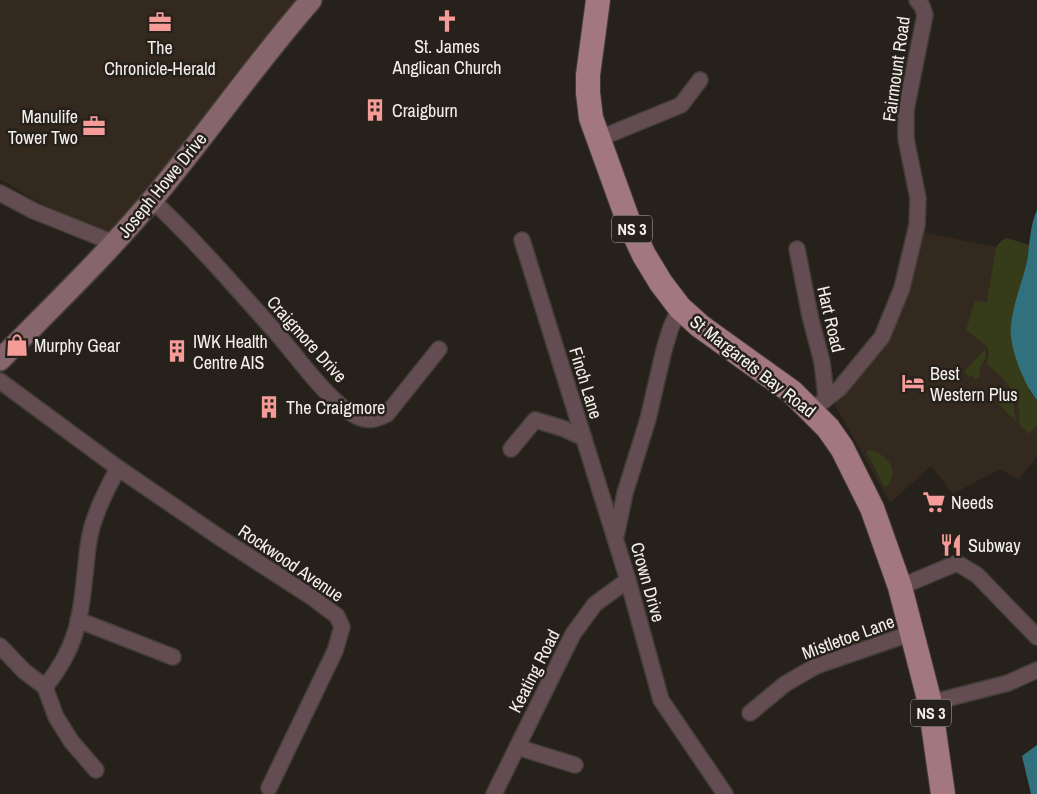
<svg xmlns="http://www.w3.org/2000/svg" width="1037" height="794" viewBox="0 0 1037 794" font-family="'Archivo Narrow',sans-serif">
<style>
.built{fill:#33291f}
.green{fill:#363c19}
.water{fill:#31707d}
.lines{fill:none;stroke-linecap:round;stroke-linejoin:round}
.minor-casing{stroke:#443e38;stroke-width:18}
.secondary-casing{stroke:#443e38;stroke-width:24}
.primary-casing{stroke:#443e38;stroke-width:26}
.minor{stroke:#634d52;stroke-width:15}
.secondary{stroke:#87656c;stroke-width:21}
.primary{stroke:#a37780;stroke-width:24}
.labels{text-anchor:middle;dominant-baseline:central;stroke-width:5;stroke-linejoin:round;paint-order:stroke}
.shield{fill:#27211b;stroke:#b6b2ad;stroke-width:1}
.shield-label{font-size:16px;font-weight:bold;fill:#f4f0ec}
.poi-label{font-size:18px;fill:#f4f0ec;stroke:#27211b;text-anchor:start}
.street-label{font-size:18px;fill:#f4f0ec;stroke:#27211b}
</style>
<rect width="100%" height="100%" fill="#27211b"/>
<!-- built -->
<path class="built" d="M 0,0 L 311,0 L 111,246 L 0,179 Z
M 922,232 L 996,247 L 1029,245 L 1026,264 L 1029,391 L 1037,400 L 1037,456 L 1018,480 L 1000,469 L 953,494 L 931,466 L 890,503 L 834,403 L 854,384 L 888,338 L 902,310 Z"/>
<!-- green -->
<path class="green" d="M 1007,238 L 1029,245 L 1026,264 L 1029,391 L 1037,400 L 1037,425 L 1029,434 L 1019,424 C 1022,393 1007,383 987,364 L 989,352 L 987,346 L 966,330 L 975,301 L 987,302 L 996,247 L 1002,240 Z
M 985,349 L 986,357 L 979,370 L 980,376 L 976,380 L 971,375 L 969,377 L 964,372 Z
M 1003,397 L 1013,402 L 1016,421 L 997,403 Z
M 870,450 C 888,454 902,473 885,488 L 866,451 Z"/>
<!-- water -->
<path class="water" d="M 1037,210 L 1037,400 C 1024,385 1008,345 1011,325 C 1013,305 1021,285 1026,266 C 1030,247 1029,228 1037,210 Z
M 1037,745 L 1037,794 L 1031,794 L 1022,756 Z"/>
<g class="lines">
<defs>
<path id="minor" d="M 598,139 L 681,105 L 700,80
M 0,193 L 34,211 L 114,243
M 152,200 C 197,242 238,290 279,336 C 300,360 330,404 358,417 C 369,422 377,419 387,414 L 439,349
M 522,240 L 628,580 L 661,700 L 725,794
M 797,249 L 810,316 L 822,362 L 826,397
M 0,381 L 118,468 L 222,539 L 313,598 L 337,616 L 342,627 L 335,651 L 269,788
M 812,410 L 840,388 L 882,337 L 902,288 L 917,225 L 918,198 L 906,139 L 906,110 L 925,15 L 922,6 L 917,0
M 511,449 L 535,420 L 562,428 L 584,438
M 616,536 L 625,493 L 648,419 L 664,350 L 671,327 L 680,308
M 900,587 L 957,563 L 977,575 L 1037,637
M 78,620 L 173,657
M 0,646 L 24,671 L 45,687 L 56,717 L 71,741 L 96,770
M 45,687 C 58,671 70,651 76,630 C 85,600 84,566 90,535 C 95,512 107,489 118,468
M 930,703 L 1008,683 L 1037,670
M 750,713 L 785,684 L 816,666 L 912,633
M 517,747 L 575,765
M 494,794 L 573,634 L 595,604 L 628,580"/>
<path id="secondary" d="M 0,360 C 52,307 105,256 152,200 C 207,134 255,64 311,0"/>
<path id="primary" d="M 598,0 L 588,75 L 588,93 L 591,118 L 629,223 L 644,255 L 661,283 L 680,308 L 700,326 L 792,392 L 828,428 L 842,448 L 872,508 L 900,587 L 930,703 L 943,794"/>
</defs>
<!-- minor casing -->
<use href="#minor" class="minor-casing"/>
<!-- secondary casing -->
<use href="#secondary" class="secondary-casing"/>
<!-- primary casing -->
<use href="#primary" class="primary-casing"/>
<!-- minor -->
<use href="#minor" class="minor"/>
<!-- secondary -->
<use href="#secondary" class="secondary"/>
<!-- primary -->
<use href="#primary" class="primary"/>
</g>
<!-- icons -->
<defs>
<symbol id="church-bare" viewBox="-9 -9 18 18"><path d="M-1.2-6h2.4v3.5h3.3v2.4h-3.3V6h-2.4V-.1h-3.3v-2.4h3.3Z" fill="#f59b98" stroke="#27211b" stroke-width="2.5" paint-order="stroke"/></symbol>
<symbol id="office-bare" viewBox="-9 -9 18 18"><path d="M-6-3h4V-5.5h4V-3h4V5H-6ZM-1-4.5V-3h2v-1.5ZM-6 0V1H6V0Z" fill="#f59b98" stroke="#27211b" stroke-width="2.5" paint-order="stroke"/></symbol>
<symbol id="building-bare" viewBox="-9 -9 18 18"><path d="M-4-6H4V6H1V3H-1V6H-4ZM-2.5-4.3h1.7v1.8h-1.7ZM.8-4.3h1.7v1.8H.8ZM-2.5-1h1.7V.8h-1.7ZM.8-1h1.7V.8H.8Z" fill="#f59b98" stroke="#27211b" stroke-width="2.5" paint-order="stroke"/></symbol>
<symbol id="shop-bare" viewBox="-9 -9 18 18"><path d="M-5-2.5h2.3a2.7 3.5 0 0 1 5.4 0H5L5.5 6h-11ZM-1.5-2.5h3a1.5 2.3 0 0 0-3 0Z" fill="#f59b98" stroke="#27211b" stroke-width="2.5" paint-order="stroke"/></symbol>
<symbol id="hotel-bare" viewBox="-9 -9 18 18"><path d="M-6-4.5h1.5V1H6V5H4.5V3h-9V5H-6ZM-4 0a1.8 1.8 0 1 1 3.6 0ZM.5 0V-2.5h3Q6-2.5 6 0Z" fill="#f59b98" stroke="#27211b" stroke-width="2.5" paint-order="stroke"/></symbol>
<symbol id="supermarket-bare" viewBox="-9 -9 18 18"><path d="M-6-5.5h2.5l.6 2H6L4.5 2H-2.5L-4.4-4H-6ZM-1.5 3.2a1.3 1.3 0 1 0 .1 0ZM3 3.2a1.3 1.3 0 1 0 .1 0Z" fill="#f59b98" stroke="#27211b" stroke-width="2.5" paint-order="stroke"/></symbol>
<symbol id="restaurant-bare" viewBox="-9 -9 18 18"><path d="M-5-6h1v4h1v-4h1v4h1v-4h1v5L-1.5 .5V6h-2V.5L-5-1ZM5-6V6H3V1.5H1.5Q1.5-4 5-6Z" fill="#f59b98" stroke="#27211b" stroke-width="2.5" paint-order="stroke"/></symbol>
</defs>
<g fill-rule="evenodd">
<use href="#church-bare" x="431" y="5" width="32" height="32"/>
<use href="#office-bare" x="144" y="6" width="32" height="32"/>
<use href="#building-bare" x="359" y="94" width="32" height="32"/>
<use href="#office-bare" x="78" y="110" width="32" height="32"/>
<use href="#shop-bare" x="1" y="329" width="32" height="32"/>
<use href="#building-bare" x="161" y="335" width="32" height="32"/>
<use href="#hotel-bare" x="897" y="367" width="32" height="32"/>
<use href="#building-bare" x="253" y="391" width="32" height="32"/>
<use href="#supermarket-bare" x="918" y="486" width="32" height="32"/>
<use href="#restaurant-bare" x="935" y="529" width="32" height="32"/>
</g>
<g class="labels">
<!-- shield labels -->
<g class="shield">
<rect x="612" y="215.5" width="40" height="27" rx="4"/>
<rect x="911" y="699.5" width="40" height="27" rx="4"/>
</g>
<g class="shield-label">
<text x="632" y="229">NS 3</text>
<text x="931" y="713">NS 3</text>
</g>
<!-- poi labels -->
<g class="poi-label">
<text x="447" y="46" text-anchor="middle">St. James<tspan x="447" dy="21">Anglican Church</tspan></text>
<text x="160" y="47" text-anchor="middle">The<tspan x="160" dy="21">Chronicle-Herald</tspan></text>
<text x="392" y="110">Craigburn</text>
<text x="78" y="116" text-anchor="end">Manulife<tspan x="78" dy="21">Tower Two</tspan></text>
<text x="193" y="341">IWK Health<tspan x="193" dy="21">Centre AIS</tspan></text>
<text x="34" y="345">Murphy Gear</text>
<text x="930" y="373">Best<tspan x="930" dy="21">Western Plus</tspan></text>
<text x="286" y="407">The Craigmore</text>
<text x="951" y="502">Needs</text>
<text x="968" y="545">Subway</text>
</g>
<!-- street labels -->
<g class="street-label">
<text transform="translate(896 69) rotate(-82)">Fairmount Road</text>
<text transform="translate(162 185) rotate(-51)">Joseph Howe Drive</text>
<text transform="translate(831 319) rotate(77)">Hart Road</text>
<text transform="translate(307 339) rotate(48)">Craigmore Drive</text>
<text transform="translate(753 366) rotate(38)">St Margarets Bay Road</text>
<text transform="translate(586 383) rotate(73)">Finch Lane</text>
<text transform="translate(291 563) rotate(34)">Rockwood Avenue</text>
<text transform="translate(648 582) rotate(74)">Crown Drive</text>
<text transform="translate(848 637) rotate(-20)">Mistletoe Lane</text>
<text transform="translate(534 671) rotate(-63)">Keating Road</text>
</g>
</g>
</svg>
